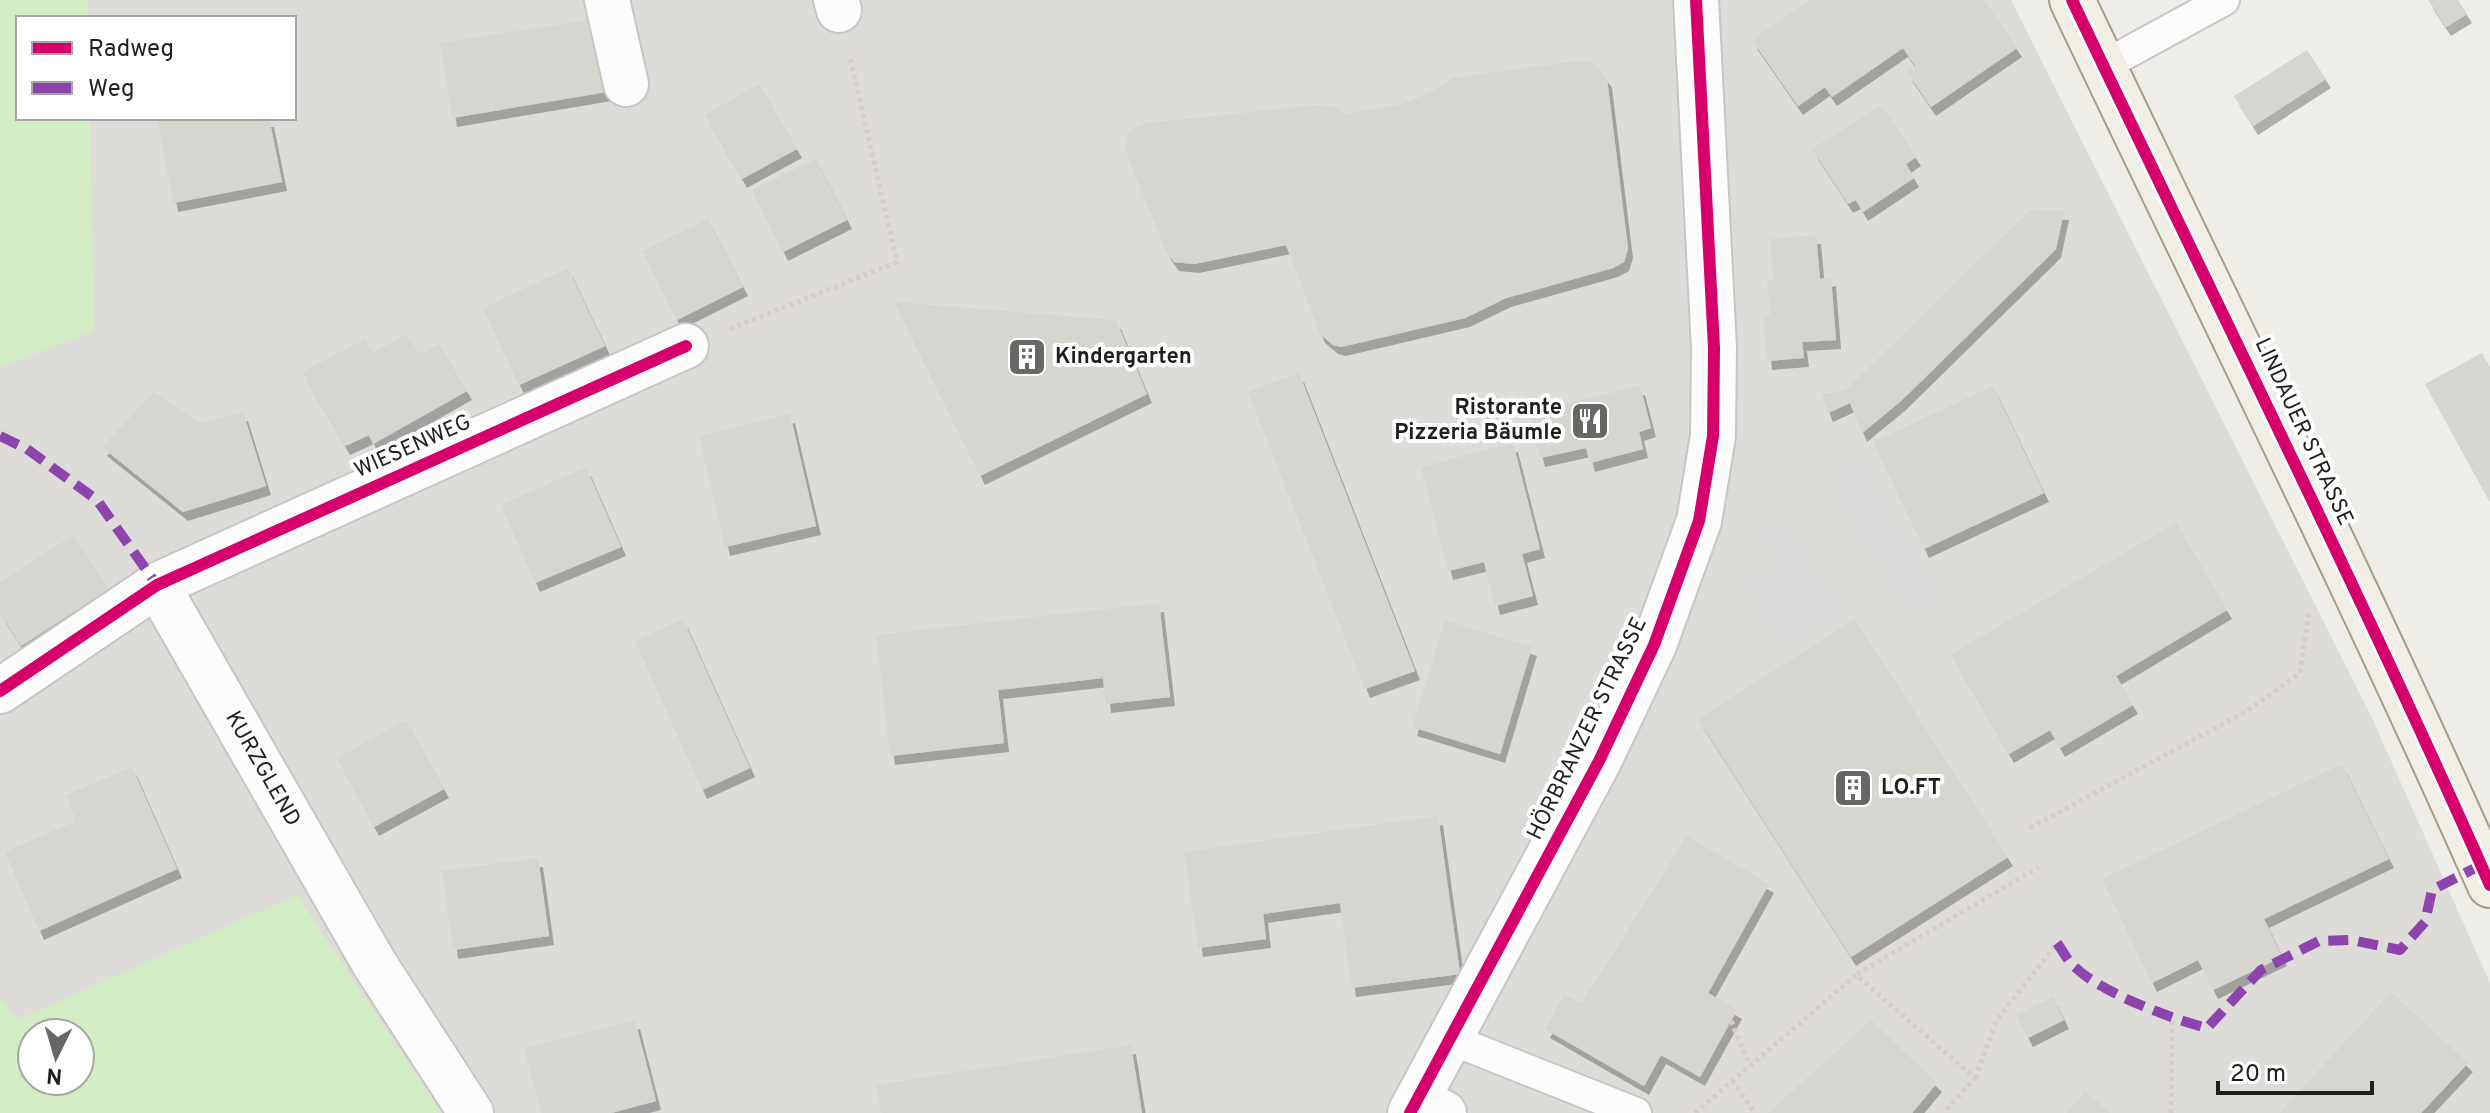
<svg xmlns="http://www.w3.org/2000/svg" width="2490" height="1113" viewBox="0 0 2490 1113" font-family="Overpass,sans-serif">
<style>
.residential{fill:#dddcd9;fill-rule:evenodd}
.grass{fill:#d3eec4;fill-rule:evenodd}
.parking{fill:#dcdcda}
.building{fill:#d7d5d0;filter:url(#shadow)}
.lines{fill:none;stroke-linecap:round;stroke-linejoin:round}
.service-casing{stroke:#c6c6c4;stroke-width:34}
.minor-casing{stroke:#c6c6c4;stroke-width:48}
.tertiary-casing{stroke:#c6c6c4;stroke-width:48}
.primary-casing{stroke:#a49f84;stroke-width:48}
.path{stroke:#d7ccc7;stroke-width:5;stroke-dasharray:4 4;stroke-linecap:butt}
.service{stroke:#fcfcfc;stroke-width:30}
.minor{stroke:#fcfcfc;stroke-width:44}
.tertiary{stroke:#fcfcfc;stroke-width:44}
.primary{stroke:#f1eee5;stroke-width:44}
.quiet{stroke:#8e44ad;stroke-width:10;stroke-dasharray:20 10;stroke-linecap:butt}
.cycleway-casing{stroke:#fff;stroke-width:17}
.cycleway{stroke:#d6006c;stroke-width:12}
.labels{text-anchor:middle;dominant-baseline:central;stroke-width:8;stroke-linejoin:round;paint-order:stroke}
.poi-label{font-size:22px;font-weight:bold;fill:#1f1f1f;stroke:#fff;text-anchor:start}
.street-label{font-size:22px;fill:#1f1f1f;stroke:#fff}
</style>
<defs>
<filter id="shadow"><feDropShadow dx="5" dy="9" stdDeviation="0" flood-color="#0004"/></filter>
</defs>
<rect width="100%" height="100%" fill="#eeede8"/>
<!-- residential -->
<path class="residential" d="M 0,0 L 2011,0 L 2372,718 L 2490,983 L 2490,1113 L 0,1113 ZM 18,18 L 294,18 L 294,118 L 18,118 ZM 32,1033 L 80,1033 L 80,1081 L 32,1081 Z"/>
<!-- grass -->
<path class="grass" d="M 0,0 L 88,0 L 88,18 L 18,18 L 18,118 L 90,118 L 94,331 L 0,367 Z
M 297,895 L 442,1113 L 0,1113 L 0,999 L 18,1020 ZM 80,1033 L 80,1081 L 32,1081 L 32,1033 Z"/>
<!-- parking -->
<path class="parking" d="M 1859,454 L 1951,601 L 1912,625 L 1820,479 Z
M 1780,506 L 1850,610 L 1786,654 L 1737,582 L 1770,560 L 1748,528 Z"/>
<!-- building -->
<path class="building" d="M 1811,0 L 1984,0 L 2017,48 L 1931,107 L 1907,72 L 1916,67 L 1903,48 L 1832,97 L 1825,87 L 1798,106 L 1752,40 Z
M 2428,0 L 2458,0 L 2467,14 L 2446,27 Z
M 595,19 L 607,92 L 452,118 L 440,43 Z
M 2307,50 L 2326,79 L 2253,126 L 2234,96 Z
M 1576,61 L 1588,61 L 1598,66 L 1607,79 L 1628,249 L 1624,262 L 1613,268 L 1506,298 L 1465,318 L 1341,347 L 1333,345 L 1320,334 L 1286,245 L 1194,264 L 1174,262 L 1166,251 L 1128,158 L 1125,144 L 1130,130 L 1146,123 L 1317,105 L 1336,107 L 1346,114 L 1402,104 L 1431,92 L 1453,78 Z
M 759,84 L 797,149 L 742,179 L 705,115 Z
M 1881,105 L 1916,157 L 1906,164 L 1914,178 L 1863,212 L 1856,200 L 1848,204 L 1812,149 Z
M 157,118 L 269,118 L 282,182 L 173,203 Z
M 816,159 L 847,220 L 783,252 L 752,190 Z
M 2030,210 L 2064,211 L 2056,249 L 1901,401 L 1862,433 L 1850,403 L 1828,413 L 1821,394 L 1845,391 Z
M 708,219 L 743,287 L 677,320 L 642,251 Z
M 1816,235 L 1820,279 L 1831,277 L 1836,340 L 1802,342 L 1804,358 L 1767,361 L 1763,316 L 1770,315 L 1767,279 L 1773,279 L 1770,239 Z
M 568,268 L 605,346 L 519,385 L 483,308 Z
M 894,302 L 1116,320 L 1147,394 L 980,476 Z
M 406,334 L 420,354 L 439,344 L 467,391 L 373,444 L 369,435 L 345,446 L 302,372 L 365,339 L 373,353 Z
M 2482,353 L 2490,367 L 2490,502 L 2425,384 Z
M 1299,373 L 1415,671 L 1365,689 L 1248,392 Z
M 1640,386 L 1651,428 L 1639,432 L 1643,449 L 1590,463 L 1586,448 L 1540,458 L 1529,413 Z
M 1993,386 L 2044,493 L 1924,549 L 1873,442 Z
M 154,392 L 200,423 L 243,412 L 266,486 L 183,512 L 102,447 Z
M 790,414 L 816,526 L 725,547 L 699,436 Z
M 1513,443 L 1540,549 L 1522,554 L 1533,596 L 1495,606 L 1484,562 L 1448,571 L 1421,467 Z
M 586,467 L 621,547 L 535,583 L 501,505 Z
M 2176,523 L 2227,610 L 2116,676 L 2133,705 L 2060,748 L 2050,730 L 2009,754 L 1951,654 Z
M 74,535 L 109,589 L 21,646 L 0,613 L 0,582 Z
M 1159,603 L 1170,697 L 1106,704 L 1103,678 L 998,690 L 1004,743 L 890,756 L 876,635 Z
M 683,619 L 750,768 L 702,790 L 635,641 Z
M 1855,619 L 2008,857 L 1851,957 L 1698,719 Z
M 1445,620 L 1532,647 L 1500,754 L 1412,727 Z
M 406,720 L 444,789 L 374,827 L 337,758 Z
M 2342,764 L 2389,859 L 2264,919 L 2282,957 L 2213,990 L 2198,960 L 2152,983 L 2102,879 Z
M 132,767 L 177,869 L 39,931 L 5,852 L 76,821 L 66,795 Z
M 1438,816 L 1460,974 L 1351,988 L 1340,903 L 1263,914 L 1266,939 L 1198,948 L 1184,852 Z
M 1687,836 L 1769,884 L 1708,993 L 1737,1010 L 1700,1077 L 1661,1055 L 1644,1086 L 1545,1029 L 1565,994 L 1582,1003 Z
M 538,858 L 549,936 L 453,950 L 442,871 Z
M 2391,992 L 2468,1063 L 2421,1113 L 2279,1113 Z
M 2053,997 L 2064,1020 L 2028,1038 L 2016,1015 Z
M 635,1020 L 656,1101 L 611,1113 L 541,1113 L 524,1048 Z
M 1871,1020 L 1937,1083 L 1912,1113 L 1768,1113 Z
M 1131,1045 L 1142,1113 L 881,1113 L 876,1085 Z
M 2085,1092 L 2111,1113 L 2066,1113 Z"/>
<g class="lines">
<defs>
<path id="service" d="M 2103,66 L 2224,0
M 1450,1039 L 1636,1113"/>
<g id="minor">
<path d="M 607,0 L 626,84"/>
<path d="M 836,0 L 839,10"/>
<path id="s1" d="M 157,585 L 374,963 L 471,1113"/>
<path d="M 0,691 L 157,585 L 686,346"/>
<path d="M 1417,1101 L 1444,1113"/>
</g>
<path id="tertiary" d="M 1410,1113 L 1599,761 L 1654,645 L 1699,521 L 1713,436 L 1714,348 L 1696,0"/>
<path id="primary" d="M 2072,0 C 2212,295 2358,587 2490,885"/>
</defs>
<!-- service casing -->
<use href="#service" class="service-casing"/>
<!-- minor casing -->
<use href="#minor" class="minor-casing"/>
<!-- tertiary casing -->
<use href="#tertiary" class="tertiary-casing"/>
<!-- primary casing -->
<use href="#primary" class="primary-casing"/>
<!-- path -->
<path class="path" d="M 730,329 L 897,262 L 850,57
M 2030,828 L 2247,711 L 2300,673 L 2309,612
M 1857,974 L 2039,867
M 1731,1021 L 1750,1066
M 1975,1078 L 1997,1020 L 2057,943
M 1732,1081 L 1755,1113
M 1695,1113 L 1856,975 L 1975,1078 L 1944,1113
M 2171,1113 L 2172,1020"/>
<!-- service -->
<use href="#service" class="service"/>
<!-- minor -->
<use href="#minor" class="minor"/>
<!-- tertiary -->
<use href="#tertiary" class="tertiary"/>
<!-- primary -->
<use href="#primary" class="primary"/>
<!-- quiet -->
<path class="quiet" d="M 0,436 L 27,449 L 97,500 L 157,585
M 2057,943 C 2063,951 2068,962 2076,968 C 2102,993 2172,1019 2207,1028 L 2261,970 L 2319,941 L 2352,940 L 2400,950 L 2425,922 L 2432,890 L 2481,865"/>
<defs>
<path id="cycleway" d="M 2072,0 C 2212,295 2358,587 2490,885
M 0,691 L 157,585 L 686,346
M 1410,1113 L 1599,761 L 1654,645 L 1699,521 L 1713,436 L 1714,348 L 1696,0"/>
</defs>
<!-- cycleway casing -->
<use href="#cycleway" class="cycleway-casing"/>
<!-- cycleway -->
<use href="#cycleway" class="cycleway"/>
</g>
<!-- icons -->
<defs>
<symbol id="building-square" viewBox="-11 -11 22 22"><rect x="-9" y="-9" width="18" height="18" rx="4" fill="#676765" stroke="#fff"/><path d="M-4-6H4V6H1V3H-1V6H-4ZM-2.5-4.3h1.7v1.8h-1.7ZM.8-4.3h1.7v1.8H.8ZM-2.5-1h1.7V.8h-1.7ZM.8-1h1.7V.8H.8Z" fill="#fff"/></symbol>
<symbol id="restaurant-square" viewBox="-11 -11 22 22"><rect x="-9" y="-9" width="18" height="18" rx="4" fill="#676765" stroke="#fff"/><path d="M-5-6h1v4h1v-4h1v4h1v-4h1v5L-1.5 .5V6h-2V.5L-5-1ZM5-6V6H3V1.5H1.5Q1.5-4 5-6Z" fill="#fff"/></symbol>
</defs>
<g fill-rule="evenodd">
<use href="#building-square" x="1005" y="335" width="44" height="44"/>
<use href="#restaurant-square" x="1568" y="399" width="44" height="44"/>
<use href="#building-square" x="1831" y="766" width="44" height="44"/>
</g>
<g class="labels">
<!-- poi labels -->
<g class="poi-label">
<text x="1055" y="357">Kindergarten</text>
<text x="1562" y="408" text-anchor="end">Ristorante<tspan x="1562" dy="25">Pizzeria Bäumle</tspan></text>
<text x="1881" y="788">LO.FT</text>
</g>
<!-- street labels -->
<g class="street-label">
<text transform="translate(2303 432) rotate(65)">LINDAUER STRASSE</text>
<text transform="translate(413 447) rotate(-24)">WIESENWEG</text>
<text transform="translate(1588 729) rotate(-64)">HÖRBRANZER STRASSE</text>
<text stroke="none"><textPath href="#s1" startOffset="212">KURZGLEND</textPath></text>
</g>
</g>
<!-- legend -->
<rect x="16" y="16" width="280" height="104" fill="#ffffff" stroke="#a5a5a5" stroke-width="2"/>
<rect x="32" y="42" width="40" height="12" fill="#d6006c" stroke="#a5a5a5" stroke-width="2"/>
<text x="88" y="56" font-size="24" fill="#1f1f1f">Radweg</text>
<rect x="32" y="82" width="40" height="12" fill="#8e44ad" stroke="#a5a5a5" stroke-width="2"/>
<text x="88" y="96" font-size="24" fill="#1f1f1f">Weg</text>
<!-- north arrow -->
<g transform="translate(56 1057) rotate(185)"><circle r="38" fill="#ffffff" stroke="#a5a5a5" stroke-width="2"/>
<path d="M0-6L14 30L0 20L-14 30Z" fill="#676765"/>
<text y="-12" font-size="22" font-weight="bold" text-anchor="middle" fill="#1f1f1f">N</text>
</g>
<!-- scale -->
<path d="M2218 1081v12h154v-12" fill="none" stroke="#1f1f1f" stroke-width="4"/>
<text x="2230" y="1081" font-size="24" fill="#1f1f1f" stroke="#ffffff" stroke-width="6" paint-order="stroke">20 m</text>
</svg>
